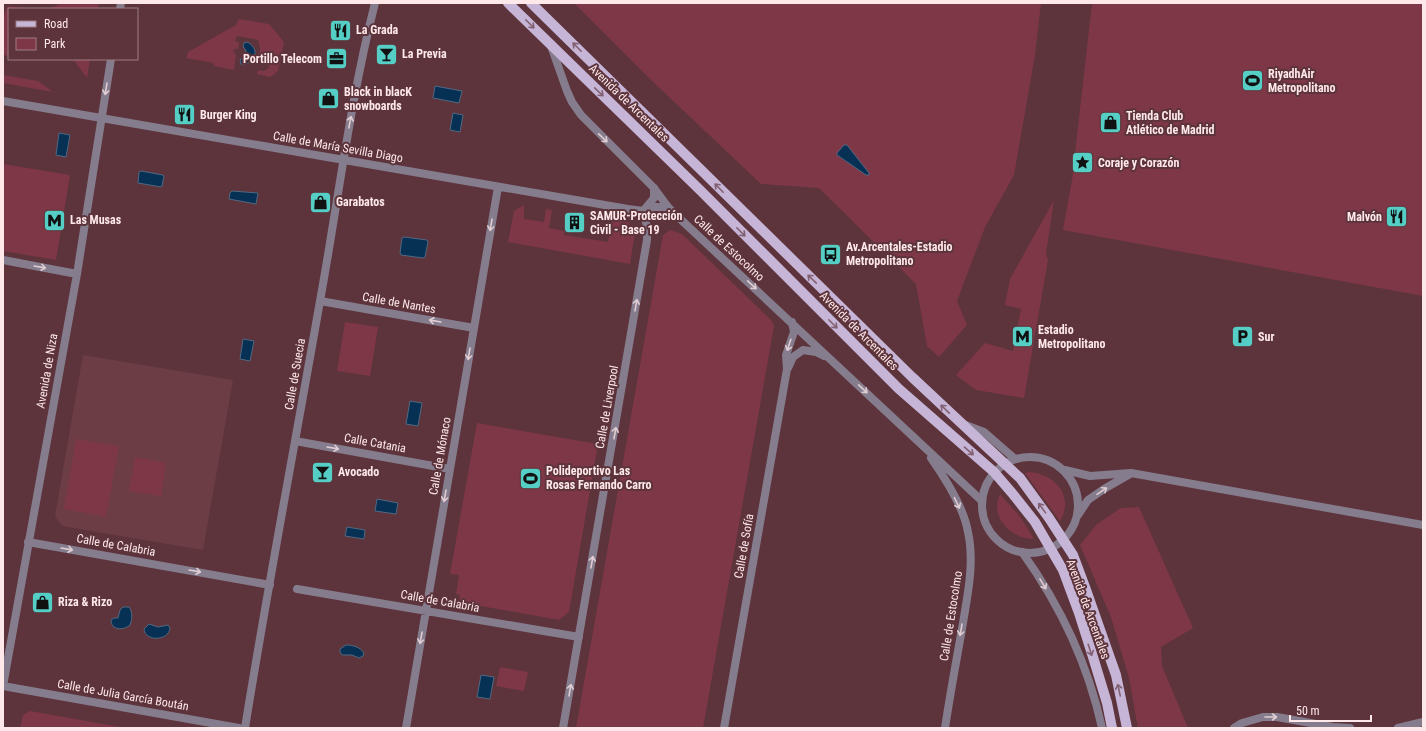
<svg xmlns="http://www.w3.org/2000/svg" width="1426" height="731" viewBox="0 0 1426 731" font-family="'Roboto Condensed',sans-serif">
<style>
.built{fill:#6d3d46}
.green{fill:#7e3746}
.water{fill:#073154;stroke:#516881}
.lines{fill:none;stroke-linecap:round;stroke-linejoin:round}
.minor{stroke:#857c8d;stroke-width:8}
.tertiary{stroke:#857c8d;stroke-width:8}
.primary{stroke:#c7b5d7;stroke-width:10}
.oneway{stroke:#826172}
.oneway2{stroke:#e0cdd3}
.labels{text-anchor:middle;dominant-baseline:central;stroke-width:4;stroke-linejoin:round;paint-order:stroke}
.poi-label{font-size:12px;font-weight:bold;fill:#fee8ea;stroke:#5d343b;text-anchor:start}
.street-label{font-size:12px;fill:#fee8ea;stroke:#5d343b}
</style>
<rect width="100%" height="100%" fill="#5d343b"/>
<!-- built -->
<path class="built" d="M 83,355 L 233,380 L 203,550 L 62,526 L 55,516 Z"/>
<!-- green -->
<path class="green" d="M 63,3 L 99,3 L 98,9 L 48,9 Z
M 574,3 L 1041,3 L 1035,55 L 1014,175 L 985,227 L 957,301 L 967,325 L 939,357 L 927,346 L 916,284 L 819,188 L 761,184 L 649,78 Z
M 1092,3 L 1423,3 L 1423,296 L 1063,230 L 1072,180 Z
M 8,6 L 33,9 L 9,9 L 9,57 L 3,54 L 3,16 Z
M 239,19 L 269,24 L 284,42 L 278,71 L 270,77 L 257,74 L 258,70 L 264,71 L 269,68 L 268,62 L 259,60 L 260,49 L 258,40 L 237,36 L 235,41 L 239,42 L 238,49 L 235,49 L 233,51 L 236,55 L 234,70 L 214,66 L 214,63 L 186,58 L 188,52 L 236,25 Z
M 73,59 L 90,59 L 87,78 Z
M 3,75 L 38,81 L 53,92 L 3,83 Z
M 3,164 L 70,175 L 56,260 L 3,251 Z
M 1054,200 L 1046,254 L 1048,260 L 1024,398 L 976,390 L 956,375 L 985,343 L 1013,351 L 1021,309 L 1005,305 L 1010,279 Z
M 524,205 L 524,219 L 544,222 L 546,209 L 552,210 L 549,228 L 564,231 L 564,235 L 608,242 L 612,220 L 628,222 L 635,232 L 630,264 L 508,242 L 514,211 Z
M 670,230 L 682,234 L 771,320 L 774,326 L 703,728 L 576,728 L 663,235 Z
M 345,322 L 378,327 L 370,376 L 337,371 Z
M 477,423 L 598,444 L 569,612 L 559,620 L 459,602 L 460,595 L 456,594 L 459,575 L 450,574 Z
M 76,439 L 119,446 L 106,517 L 64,509 Z
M 135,457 L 166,463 L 161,496 L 129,491 Z
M 1029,472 C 1055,474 1075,496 1060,521 L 1025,473 Z
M 1000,494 L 1021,518 L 1034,539 C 1012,539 989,518 1000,494 Z
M 1139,507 L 1193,628 L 1161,647 L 1162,666 L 1188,728 L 1138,728 L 1129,678 L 1111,617 L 1080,545 L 1097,524 L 1121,508 Z
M 500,667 L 528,672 L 524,691 L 496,686 Z
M 30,711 L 126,728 L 20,728 L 23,715 Z"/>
<!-- water -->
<path class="water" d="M 247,42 C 255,46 258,53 252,61 L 244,65 L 241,64 L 240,60 L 245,56 L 246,51 L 243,46 L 244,43 Z
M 435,86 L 462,91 L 459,103 L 433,98 Z
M 453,113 L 463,115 L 460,132 L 450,130 Z
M 59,133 L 70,135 L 66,157 L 56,155 Z
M 844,145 L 847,145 L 869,173 L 869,175 L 866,175 L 837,155 L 837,153 Z
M 141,171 L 163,175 L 164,176 L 162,186 L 161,187 L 138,183 L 139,172 Z
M 232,191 C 241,192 249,192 258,193 L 256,204 L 229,199 L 230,193 Z
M 404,237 L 427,240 L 428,242 L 425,257 L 423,258 L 401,255 L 400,253 L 402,238 Z
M 243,339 L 254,341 L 250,361 L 240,359 Z
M 410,401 L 422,403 L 418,426 L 406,424 Z
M 377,499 L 398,503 L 396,514 L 375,511 Z
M 347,527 L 365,530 L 364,539 L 345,536 Z
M 123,607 L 129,607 C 133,612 132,620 130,625 C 123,631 111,630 111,620 L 114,618 L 118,618 L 120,610 Z
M 149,624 L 158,627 L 168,625 L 170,628 C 169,641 145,642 144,629 Z
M 346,645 C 353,645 360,647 364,653 L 363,656 L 359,658 L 352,655 L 342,655 L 340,652 L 340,649 Z
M 481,675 L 494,677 L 490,699 L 477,697 Z"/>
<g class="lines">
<!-- minor -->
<path class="minor" d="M 120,9 L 121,3
M 551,46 L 567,91 L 572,102 L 581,115 L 654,188 L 668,207 L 677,216 L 982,501
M 111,59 L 77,274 L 3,686 L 239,728
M 3,101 L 628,209 L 644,211 L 655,207 L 668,207
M 644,210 L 654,198 L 654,188
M 3,260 L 77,274
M 320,301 L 474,328
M 788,368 L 793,357 L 803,350 L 816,352 L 824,356
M 963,424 L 984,432 L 1015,459
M 295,441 L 450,469
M 931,458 C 945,478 964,508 968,532 C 975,564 967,597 962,629 C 956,662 950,695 945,728
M 1065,470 L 1090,476 L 1131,473 L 1423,525
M 1078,515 L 1088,500 L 1104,489 L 1130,474
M 28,542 L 270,585
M 1022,552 C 1060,605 1088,664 1102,728
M 297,589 L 579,637
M 245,728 C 268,585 295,444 320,301 C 338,202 350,101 375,3
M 406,728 L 498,187
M 563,728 L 647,240 L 647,228 L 644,211
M 724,728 L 787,369 L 786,355 L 794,332 L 792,322
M 1234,728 L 1242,723 L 1263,717 L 1277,717 L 1333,727 L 1350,728
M 1398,728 L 1423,722"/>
<!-- tertiary -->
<path class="tertiary" d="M982 505a48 48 0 1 1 96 0a48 48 0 1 1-96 0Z"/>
<!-- primary -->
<path class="primary" d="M 508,3 L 700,190 L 899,389 L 994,472 L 1012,493 L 1035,522 L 1063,570 L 1079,613 L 1093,657 L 1107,703 L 1112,728
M 531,3 L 912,377 L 1020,478 L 1049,518 L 1073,555 L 1085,587 L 1116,675 L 1127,728"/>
</g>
<!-- one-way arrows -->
<defs><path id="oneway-shaft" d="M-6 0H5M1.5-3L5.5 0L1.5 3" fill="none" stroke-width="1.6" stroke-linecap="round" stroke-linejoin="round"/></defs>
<g class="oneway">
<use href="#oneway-shaft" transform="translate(530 24) rotate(45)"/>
<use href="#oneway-shaft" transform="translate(577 47) rotate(-135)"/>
<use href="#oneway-shaft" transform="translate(599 92) rotate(44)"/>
<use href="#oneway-shaft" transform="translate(719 188) rotate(-135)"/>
<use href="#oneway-shaft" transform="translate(741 232) rotate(45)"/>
<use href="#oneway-shaft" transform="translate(812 279) rotate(-136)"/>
<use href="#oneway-shaft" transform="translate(833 324) rotate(45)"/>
<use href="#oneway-shaft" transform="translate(945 409) rotate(-136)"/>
<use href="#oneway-shaft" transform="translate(969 451) rotate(41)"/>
<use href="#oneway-shaft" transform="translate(1042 508) rotate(-126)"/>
<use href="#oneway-shaft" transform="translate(1090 650) rotate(72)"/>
<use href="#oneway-shaft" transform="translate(1119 690) rotate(-102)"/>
</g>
<g class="oneway2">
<use href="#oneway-shaft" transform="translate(106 89) rotate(99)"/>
<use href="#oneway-shaft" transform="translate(350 122) rotate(-79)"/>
<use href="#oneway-shaft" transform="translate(603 138) rotate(44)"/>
<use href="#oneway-shaft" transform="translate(491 225) rotate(100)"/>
<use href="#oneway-shaft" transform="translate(40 267) rotate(10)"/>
<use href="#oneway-shaft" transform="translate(752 285) rotate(43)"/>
<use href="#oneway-shaft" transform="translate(636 305) rotate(-80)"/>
<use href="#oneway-shaft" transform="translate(435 321) rotate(-170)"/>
<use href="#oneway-shaft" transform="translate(789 345) rotate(108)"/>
<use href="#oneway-shaft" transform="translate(469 354) rotate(100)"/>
<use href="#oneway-shaft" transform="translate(863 389) rotate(43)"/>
<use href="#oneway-shaft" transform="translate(615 433) rotate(-80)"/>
<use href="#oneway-shaft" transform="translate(333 448) rotate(10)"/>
<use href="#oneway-shaft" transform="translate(1102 491) rotate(-34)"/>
<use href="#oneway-shaft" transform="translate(445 496) rotate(100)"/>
<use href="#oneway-shaft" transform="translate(957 503) rotate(64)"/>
<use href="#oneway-shaft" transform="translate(67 549) rotate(10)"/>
<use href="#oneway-shaft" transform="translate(592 562) rotate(-80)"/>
<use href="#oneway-shaft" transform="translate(195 571) rotate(10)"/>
<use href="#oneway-shaft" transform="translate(1043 584) rotate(59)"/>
<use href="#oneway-shaft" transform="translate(961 630) rotate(100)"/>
<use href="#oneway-shaft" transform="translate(421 638) rotate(100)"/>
<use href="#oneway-shaft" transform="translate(570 690) rotate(-80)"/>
<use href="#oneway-shaft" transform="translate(1271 717)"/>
</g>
<!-- icons -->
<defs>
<symbol id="restaurant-square" viewBox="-11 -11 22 22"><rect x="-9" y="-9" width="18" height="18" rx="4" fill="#55cec5" stroke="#5d343b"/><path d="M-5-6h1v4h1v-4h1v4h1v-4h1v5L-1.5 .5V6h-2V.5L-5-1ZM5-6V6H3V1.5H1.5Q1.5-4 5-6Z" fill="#111"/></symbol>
<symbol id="bar-square" viewBox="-11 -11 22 22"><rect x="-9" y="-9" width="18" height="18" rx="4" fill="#55cec5" stroke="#5d343b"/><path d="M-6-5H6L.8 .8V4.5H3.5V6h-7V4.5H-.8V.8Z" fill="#111"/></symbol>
<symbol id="office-square" viewBox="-11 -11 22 22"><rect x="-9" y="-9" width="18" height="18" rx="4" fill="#55cec5" stroke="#5d343b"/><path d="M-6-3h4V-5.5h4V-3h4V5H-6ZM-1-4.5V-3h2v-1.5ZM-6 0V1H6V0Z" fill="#111"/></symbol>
<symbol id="stadium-square" viewBox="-11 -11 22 22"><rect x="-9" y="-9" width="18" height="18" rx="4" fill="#55cec5" stroke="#5d343b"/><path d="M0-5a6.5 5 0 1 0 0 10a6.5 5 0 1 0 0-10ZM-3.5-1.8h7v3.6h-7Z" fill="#111"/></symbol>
<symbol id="shop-square" viewBox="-11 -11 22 22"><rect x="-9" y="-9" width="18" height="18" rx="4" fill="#55cec5" stroke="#5d343b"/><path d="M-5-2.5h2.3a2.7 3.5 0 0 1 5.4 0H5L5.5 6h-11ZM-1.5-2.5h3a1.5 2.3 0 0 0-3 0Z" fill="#111"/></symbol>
<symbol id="sight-square" viewBox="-11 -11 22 22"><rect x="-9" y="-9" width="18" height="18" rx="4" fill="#55cec5" stroke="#5d343b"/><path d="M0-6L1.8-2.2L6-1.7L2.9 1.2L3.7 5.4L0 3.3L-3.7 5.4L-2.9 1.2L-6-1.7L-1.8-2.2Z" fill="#111"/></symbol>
<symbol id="metro-square" viewBox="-11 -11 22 22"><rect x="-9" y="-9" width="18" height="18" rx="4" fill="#55cec5" stroke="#5d343b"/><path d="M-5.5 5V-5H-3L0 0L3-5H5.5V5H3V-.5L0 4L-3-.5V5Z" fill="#111"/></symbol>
<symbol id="building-square" viewBox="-11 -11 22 22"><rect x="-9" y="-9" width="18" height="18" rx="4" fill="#55cec5" stroke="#5d343b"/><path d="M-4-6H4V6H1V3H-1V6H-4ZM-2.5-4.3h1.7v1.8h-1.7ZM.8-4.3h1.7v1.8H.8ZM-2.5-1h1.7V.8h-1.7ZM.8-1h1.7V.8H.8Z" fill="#111"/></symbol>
<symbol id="bus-square" viewBox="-11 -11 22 22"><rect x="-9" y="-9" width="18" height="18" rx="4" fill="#55cec5" stroke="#5d343b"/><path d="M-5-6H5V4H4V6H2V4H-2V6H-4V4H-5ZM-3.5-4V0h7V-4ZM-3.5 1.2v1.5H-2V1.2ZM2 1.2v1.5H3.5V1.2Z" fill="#111"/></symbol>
<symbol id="parking-square" viewBox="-11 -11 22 22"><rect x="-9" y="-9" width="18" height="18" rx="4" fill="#55cec5" stroke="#5d343b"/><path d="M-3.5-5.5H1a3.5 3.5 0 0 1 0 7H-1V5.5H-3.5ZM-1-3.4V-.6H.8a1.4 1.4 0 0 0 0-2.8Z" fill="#111"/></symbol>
</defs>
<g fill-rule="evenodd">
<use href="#restaurant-square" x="328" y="18" width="25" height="25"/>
<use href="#bar-square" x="374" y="42" width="25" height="25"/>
<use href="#office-square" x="324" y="46" width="25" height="25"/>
<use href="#stadium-square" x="1240" y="68" width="25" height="25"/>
<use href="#shop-square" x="316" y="86" width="25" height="25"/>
<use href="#restaurant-square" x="172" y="102" width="25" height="25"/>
<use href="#shop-square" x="1098" y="110" width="25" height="25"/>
<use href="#sight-square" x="1070" y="150" width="25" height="25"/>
<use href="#shop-square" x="308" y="190" width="25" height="25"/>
<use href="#restaurant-square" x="1384" y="204" width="25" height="25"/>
<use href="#metro-square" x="42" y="208" width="25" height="25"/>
<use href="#building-square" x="562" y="210" width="25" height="25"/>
<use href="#bus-square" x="818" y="242" width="25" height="25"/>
<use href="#metro-square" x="1010" y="324" width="25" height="25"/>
<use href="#parking-square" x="1230" y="324" width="25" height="25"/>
<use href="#bar-square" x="310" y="460" width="25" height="25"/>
<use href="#stadium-square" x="518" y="466" width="25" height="25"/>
<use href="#shop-square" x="30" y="590" width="25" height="25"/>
</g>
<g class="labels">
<!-- poi labels -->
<g class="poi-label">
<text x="356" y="30">La Grada</text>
<text x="402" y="54">La Previa</text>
<text x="322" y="59" text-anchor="end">Portillo Telecom</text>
<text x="1268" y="74">RiyadhAir<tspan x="1268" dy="14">Metropolitano</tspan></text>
<text x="344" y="92">Black in blacK<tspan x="344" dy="14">snowboards</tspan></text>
<text x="200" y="115">Burger King</text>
<text x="1126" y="116">Tienda Club<tspan x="1126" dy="14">Atlético de Madrid</tspan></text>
<text x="1098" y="163">Coraje y Corazón</text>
<text x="336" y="202">Garabatos</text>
<text x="590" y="216">SAMUR-Protección<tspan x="590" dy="14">Civil - Base 19</tspan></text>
<text x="1382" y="217" text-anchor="end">Malvón</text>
<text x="70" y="220">Las Musas</text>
<text x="846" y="247">Av.Arcentales-Estadio<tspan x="846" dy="14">Metropolitano</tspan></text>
<text x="1038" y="330">Estadio<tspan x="1038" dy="14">Metropolitano</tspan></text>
<text x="1258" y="337">Sur</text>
<text x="546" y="471">Polideportivo Las<tspan x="546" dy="14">Rosas Fernando Carro</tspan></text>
<text x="338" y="472">Avocado</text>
<text x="58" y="602">Riza &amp; Rizo</text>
</g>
<!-- street labels -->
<g class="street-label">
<text transform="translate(629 103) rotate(44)">Avenida de Arcentales</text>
<text transform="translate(338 147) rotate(10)">Calle de María Sevilla Diago</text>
<text transform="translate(729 248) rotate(43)">Calle de Estocolmo</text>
<text transform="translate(399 303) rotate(10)">Calle de Nantes</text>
<text transform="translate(859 331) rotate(45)">Avenida de Arcentales</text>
<text transform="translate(47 371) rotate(-80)">Avenida de Niza</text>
<text transform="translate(295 374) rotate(-80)">Calle de Suecia</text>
<text transform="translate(607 407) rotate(-80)">Calle de Liverpool</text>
<text transform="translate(375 443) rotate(10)">Calle Catania</text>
<text transform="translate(440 456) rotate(-80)">Calle de Mónaco</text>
<text transform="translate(116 545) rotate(10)">Calle de Calabria</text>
<text transform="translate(744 546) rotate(-80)">Calle de Sofía</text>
<text transform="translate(440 601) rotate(10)">Calle de Calabria</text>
<text transform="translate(1088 609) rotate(70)">Avenida de Arcentales</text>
<text transform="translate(951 616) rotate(-81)">Calle de Estocolmo</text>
<text transform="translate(123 695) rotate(10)">Calle de Julia García Boután</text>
</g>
</g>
<!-- border -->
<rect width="1426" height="731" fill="none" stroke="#fee8ea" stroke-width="8"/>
<!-- legend -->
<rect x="8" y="8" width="130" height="52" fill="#5d343b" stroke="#9d7c81"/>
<rect x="16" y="21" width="20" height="6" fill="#c7b5d7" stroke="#9d7c81"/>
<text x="44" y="28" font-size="12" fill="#fee8ea">Road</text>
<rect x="16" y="38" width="20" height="12" fill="#7e3746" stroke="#9d7c81"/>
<text x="44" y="48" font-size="12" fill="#fee8ea">Park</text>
<!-- scale -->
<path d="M1290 715v6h81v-6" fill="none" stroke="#fee8ea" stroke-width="2"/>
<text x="1296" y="715" font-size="12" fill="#fee8ea" stroke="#5d343b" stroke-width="3" paint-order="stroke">50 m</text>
</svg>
